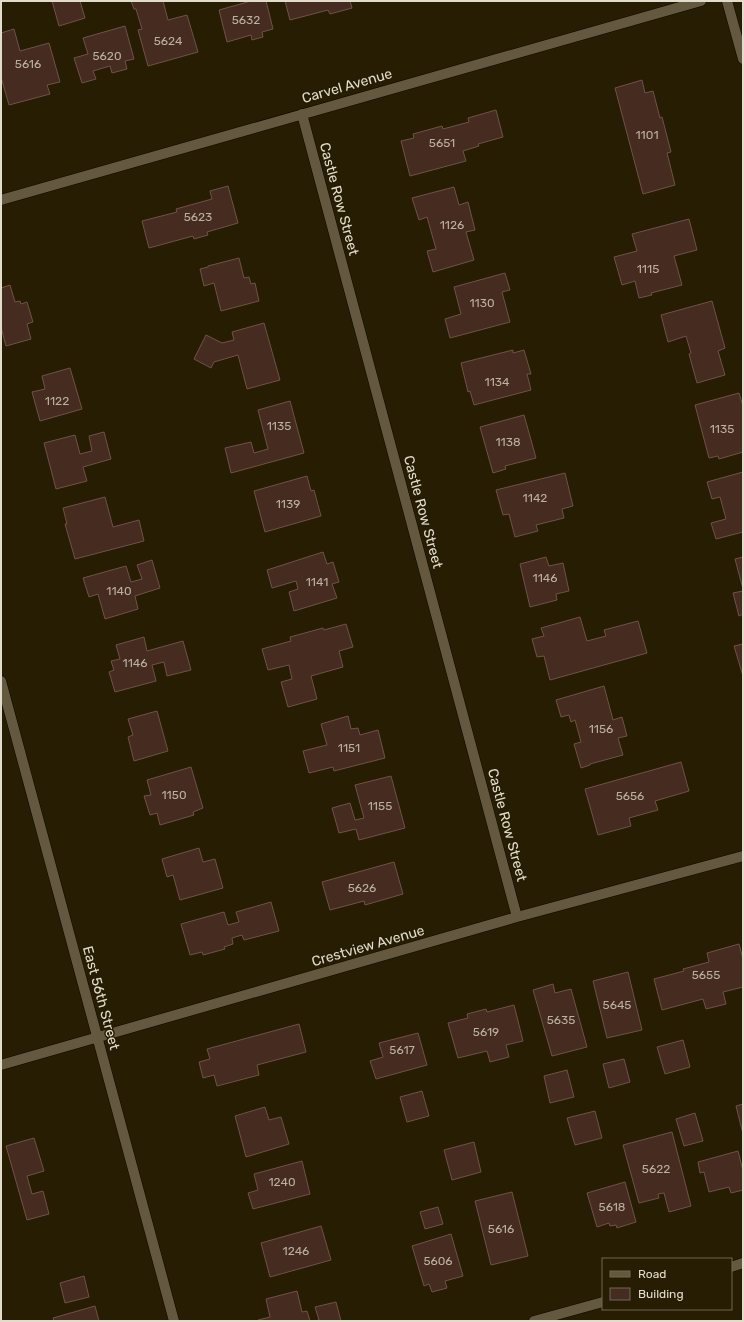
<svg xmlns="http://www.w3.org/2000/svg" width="744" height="1322" viewBox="0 0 744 1322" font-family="Rubik,sans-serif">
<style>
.building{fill:#452b20;stroke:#705247}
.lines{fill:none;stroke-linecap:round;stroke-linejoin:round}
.minor-casing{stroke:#0f0700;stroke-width:11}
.minor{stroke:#64593e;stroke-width:10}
.labels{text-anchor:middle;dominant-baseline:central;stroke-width:3;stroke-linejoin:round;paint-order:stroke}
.number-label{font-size:12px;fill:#bbb0a1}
.street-label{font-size:14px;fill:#e2dccc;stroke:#261d03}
</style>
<rect width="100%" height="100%" fill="#261d03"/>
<!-- building -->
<path class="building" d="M 52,1 L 80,1 L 85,18 L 59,26 Z
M 131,1 L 163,1 L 168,20 L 187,15 L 198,52 L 148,66 L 138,30 L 142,29 L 136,9 L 134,9 Z
M 251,1 L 266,1 L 273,29 L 262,32 L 263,37 L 252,40 L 251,35 L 227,42 L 219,10 Z
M 285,1 L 350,1 L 352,8 L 330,14 L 328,10 L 290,20 Z
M 125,26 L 134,59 L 125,61 L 127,69 L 112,73 L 110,66 L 93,71 L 96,79 L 82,83 L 74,58 L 88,54 L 83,38 Z
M 14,29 L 20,51 L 49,43 L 60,82 L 47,85 L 50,94 L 9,105 L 1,77 L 1,33 Z
M 642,80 L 645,93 L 653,91 L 660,118 L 662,117 L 671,152 L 667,153 L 675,185 L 643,194 L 615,88 Z
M 496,110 L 503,137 L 478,144 L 479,146 L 463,151 L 466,161 L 410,176 L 401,141 L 414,138 L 413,134 L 442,126 L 443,129 L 469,122 L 468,118 Z
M 228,186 L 238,223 L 207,232 L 208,235 L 194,239 L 193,236 L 149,248 L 142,221 L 177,212 L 176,209 L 212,199 L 210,191 Z
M 454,187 L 459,205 L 468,202 L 475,230 L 466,232 L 474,260 L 433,272 L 427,251 L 436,249 L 427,217 L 419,220 L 412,198 Z
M 689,219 L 697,250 L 674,256 L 682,285 L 651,293 L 652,295 L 639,298 L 635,281 L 622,285 L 614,257 L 637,251 L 632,234 Z
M 239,258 L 244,278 L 249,277 L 251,284 L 255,283 L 259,301 L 221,311 L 214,283 L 204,286 L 200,269 L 208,267 L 208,266 Z
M 505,273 L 510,290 L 502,292 L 510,322 L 450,338 L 445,319 L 461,314 L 454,287 Z
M 10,285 L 15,302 L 20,301 L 21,304 L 27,302 L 33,322 L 27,324 L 31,339 L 6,346 L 1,327 L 1,288 Z
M 712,301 L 725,348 L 718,351 L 725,375 L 697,383 L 689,354 L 691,353 L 686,336 L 668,342 L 661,315 Z
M 264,323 L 280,380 L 247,389 L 238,355 L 214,362 L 211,368 L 194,359 L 206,335 L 222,343 L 234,340 L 232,332 Z
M 513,350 L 513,353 L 524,350 L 531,374 L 527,374 L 531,390 L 474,405 L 470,391 L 468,392 L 461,363 Z
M 70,368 L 82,409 L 40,421 L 32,392 L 45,389 L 42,376 Z
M 739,393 L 743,406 L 743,452 L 719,459 L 718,456 L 709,458 L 695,405 Z
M 290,401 L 304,453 L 231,473 L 225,448 L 251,442 L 254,453 L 268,449 L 258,410 Z
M 524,415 L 536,458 L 505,466 L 506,469 L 493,473 L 480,427 Z
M 104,432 L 111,459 L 83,467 L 87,481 L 56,489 L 44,443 L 75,435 L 80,454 L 92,451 L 89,436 Z
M 743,472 L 743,532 L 716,539 L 711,523 L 726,519 L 720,497 L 712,499 L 707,482 Z
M 565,473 L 573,506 L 562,509 L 564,518 L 536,525 L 538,531 L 515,537 L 509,514 L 503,515 L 496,490 Z
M 307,476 L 311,491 L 314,490 L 321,516 L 265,532 L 254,491 Z
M 105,497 L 113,527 L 139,520 L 144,541 L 75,559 L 65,524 L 67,524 L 63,508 Z
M 323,552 L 327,564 L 333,562 L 339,582 L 332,584 L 337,598 L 294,611 L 289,592 L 298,589 L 296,581 L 272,588 L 267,570 Z
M 546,557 L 549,566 L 563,563 L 569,591 L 556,594 L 557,600 L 530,607 L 520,564 Z
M 743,557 L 743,589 L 735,559 Z
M 152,560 L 160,588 L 135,596 L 138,609 L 105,619 L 98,594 L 89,597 L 83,578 L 126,566 L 131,582 L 142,579 L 137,565 Z
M 743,591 L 743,614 L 739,616 L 733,593 Z
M 580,617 L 587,641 L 606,636 L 604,630 L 638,621 L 647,653 L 550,680 L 544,656 L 537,657 L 532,639 L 544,636 L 541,628 Z
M 346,624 L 353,647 L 339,651 L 343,667 L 311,676 L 317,699 L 288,707 L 281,682 L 292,679 L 289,665 L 268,670 L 262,649 L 291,641 L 290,637 L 323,628 L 324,630 Z
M 144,637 L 147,651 L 183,641 L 191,670 L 167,676 L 164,662 L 152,665 L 156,681 L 115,692 L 109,672 L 114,670 L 111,661 L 120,659 L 116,645 Z
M 743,644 L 743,676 L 734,646 Z
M 604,686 L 613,720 L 622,717 L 627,736 L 618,738 L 623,755 L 590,764 L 590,765 L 581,768 L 574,744 L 581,742 L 575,720 L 571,722 L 569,715 L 561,717 L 556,700 Z
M 157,711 L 168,751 L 134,761 L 128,737 L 133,735 L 128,719 Z
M 348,716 L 351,729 L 358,728 L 360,735 L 378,730 L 385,758 L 334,771 L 333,767 L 309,773 L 303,751 L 327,745 L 321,724 Z
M 681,762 L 689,791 L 655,801 L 658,810 L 629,818 L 631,826 L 598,835 L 585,789 Z
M 191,767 L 203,808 L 193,812 L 194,815 L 160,825 L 157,813 L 150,815 L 144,796 L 151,795 L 147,780 Z
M 391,776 L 405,828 L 359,840 L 356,829 L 339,833 L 332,808 L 350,803 L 355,820 L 364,818 L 355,785 Z
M 199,848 L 203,862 L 215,859 L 223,888 L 180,900 L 173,875 L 167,877 L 162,859 Z
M 394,862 L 403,894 L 365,905 L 364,901 L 330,910 L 322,882 Z
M 271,902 L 279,931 L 244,940 L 242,935 L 232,938 L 233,944 L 224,947 L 225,949 L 203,955 L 202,952 L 190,955 L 181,924 L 224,912 L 228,925 L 239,922 L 236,912 Z
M 739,944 L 743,959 L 743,987 L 723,992 L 726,1004 L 706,1009 L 703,999 L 662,1010 L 654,979 L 684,971 L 683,969 L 709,962 L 707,953 Z
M 628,972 L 642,1030 L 607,1038 L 593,981 Z
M 553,984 L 555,993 L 571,989 L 587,1047 L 552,1056 L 533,990 Z
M 514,1005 L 523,1041 L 506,1045 L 509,1057 L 490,1062 L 487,1051 L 458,1058 L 448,1023 L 468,1018 L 467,1014 L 486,1009 L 487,1012 Z
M 299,1024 L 306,1052 L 257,1065 L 259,1075 L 217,1086 L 214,1075 L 203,1078 L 199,1062 L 210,1059 L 207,1049 Z
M 418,1033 L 427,1065 L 376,1079 L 370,1061 L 383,1057 L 379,1043 Z
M 683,1040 L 690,1067 L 665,1074 L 657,1047 Z
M 624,1059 L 630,1082 L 609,1088 L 603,1064 Z
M 567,1070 L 574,1097 L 550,1103 L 544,1076 Z
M 422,1091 L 429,1116 L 407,1122 L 400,1097 Z
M 743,1104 L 743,1134 L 736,1106 Z
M 265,1107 L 269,1120 L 281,1117 L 289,1144 L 246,1157 L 235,1116 Z
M 595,1111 L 602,1138 L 575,1145 L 567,1118 Z
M 695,1113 L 703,1141 L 684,1146 L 676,1119 Z
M 672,1132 L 691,1206 L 669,1212 L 664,1193 L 658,1194 L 659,1198 L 639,1203 L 623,1145 Z
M 34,1138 L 44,1171 L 27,1176 L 32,1194 L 43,1191 L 49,1214 L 27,1220 L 6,1146 Z
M 474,1142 L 481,1172 L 452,1180 L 444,1150 Z
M 738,1151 L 743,1171 L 743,1190 L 731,1193 L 729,1187 L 709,1192 L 704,1172 L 700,1173 L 698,1162 Z
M 302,1161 L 310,1194 L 253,1209 L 248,1193 L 258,1190 L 254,1174 Z
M 625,1182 L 636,1222 L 617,1228 L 616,1225 L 610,1226 L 609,1223 L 597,1227 L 587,1193 Z
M 512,1192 L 528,1256 L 491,1265 L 475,1201 Z
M 438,1207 L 443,1224 L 425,1229 L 420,1212 Z
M 321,1226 L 331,1260 L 270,1277 L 261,1243 Z
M 451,1234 L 463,1276 L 445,1281 L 447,1288 L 432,1292 L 429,1284 L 424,1286 L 412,1246 Z
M 84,1276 L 89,1297 L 65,1303 L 60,1283 Z
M 297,1291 L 302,1312 L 307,1311 L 310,1321 L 259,1321 L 258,1320 L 270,1317 L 266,1299 Z
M 336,1302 L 341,1321 L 314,1321 L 319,1320 L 315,1307 Z
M 95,1306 L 99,1321 L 54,1321 L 53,1318 Z"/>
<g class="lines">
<defs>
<path id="minor" d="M 727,1 L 743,59
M 302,114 L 517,917
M 1,200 L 701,1
M 1,681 L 174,1321
M 1,1065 L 517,917 L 743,856
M 731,1267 L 743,1263
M 534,1321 L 603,1302"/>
</defs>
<!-- minor casing -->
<use href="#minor" class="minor-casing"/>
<!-- minor -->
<use href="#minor" class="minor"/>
</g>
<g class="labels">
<!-- number labels -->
<g class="number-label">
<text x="246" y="20">5632</text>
<text x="168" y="41">5624</text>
<text x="107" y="56">5620</text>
<text x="28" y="64">5616</text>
<text x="647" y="135">1101</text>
<text x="442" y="143">5651</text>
<text x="198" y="217">5623</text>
<text x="452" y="225">1126</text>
<text x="648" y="269">1115</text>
<text x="482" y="303">1130</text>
<text x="497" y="382">1134</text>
<text x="57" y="401">1122</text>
<text x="279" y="426">1135</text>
<text x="722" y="429">1135</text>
<text x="508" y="442">1138</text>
<text x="535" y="498">1142</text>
<text x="288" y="504">1139</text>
<text x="545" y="578">1146</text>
<text x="317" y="582">1141</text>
<text x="119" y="591">1140</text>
<text x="135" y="663">1146</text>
<text x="601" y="729">1156</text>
<text x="349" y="748">1151</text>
<text x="174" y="795">1150</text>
<text x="630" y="796">5656</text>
<text x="380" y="806">1155</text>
<text x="362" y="888">5626</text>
<text x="706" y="975">5655</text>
<text x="617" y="1005">5645</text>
<text x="561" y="1020">5635</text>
<text x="486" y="1032">5619</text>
<text x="402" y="1050">5617</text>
<text x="656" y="1169">5622</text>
<text x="282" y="1182">1240</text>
<text x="612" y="1207">5618</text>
<text x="501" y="1229">5616</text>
<text x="296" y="1251">1246</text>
<text x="438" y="1261">5606</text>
</g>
<!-- street labels -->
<g class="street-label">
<text transform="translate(347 86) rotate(-16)">Carvel Avenue</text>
<text transform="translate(339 199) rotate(75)">Castle Row Street</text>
<text transform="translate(423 512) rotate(75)">Castle Row Street</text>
<text transform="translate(507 825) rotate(75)">Castle Row Street</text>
<text transform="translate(368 946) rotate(-16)">Crestview Avenue</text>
<text transform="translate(101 998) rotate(75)">East 56th Street</text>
</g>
</g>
<!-- border -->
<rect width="744" height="1322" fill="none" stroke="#e2dccc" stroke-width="4"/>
<!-- legend -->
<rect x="602" y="1258" width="130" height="52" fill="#261d03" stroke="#716953"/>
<rect x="610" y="1271" width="20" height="6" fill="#64593e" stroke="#716953"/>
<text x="638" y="1278" font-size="12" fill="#e2dccc">Road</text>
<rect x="610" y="1288" width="20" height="12" fill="#452b20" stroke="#716953"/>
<text x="638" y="1298" font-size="12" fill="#e2dccc">Building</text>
</svg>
